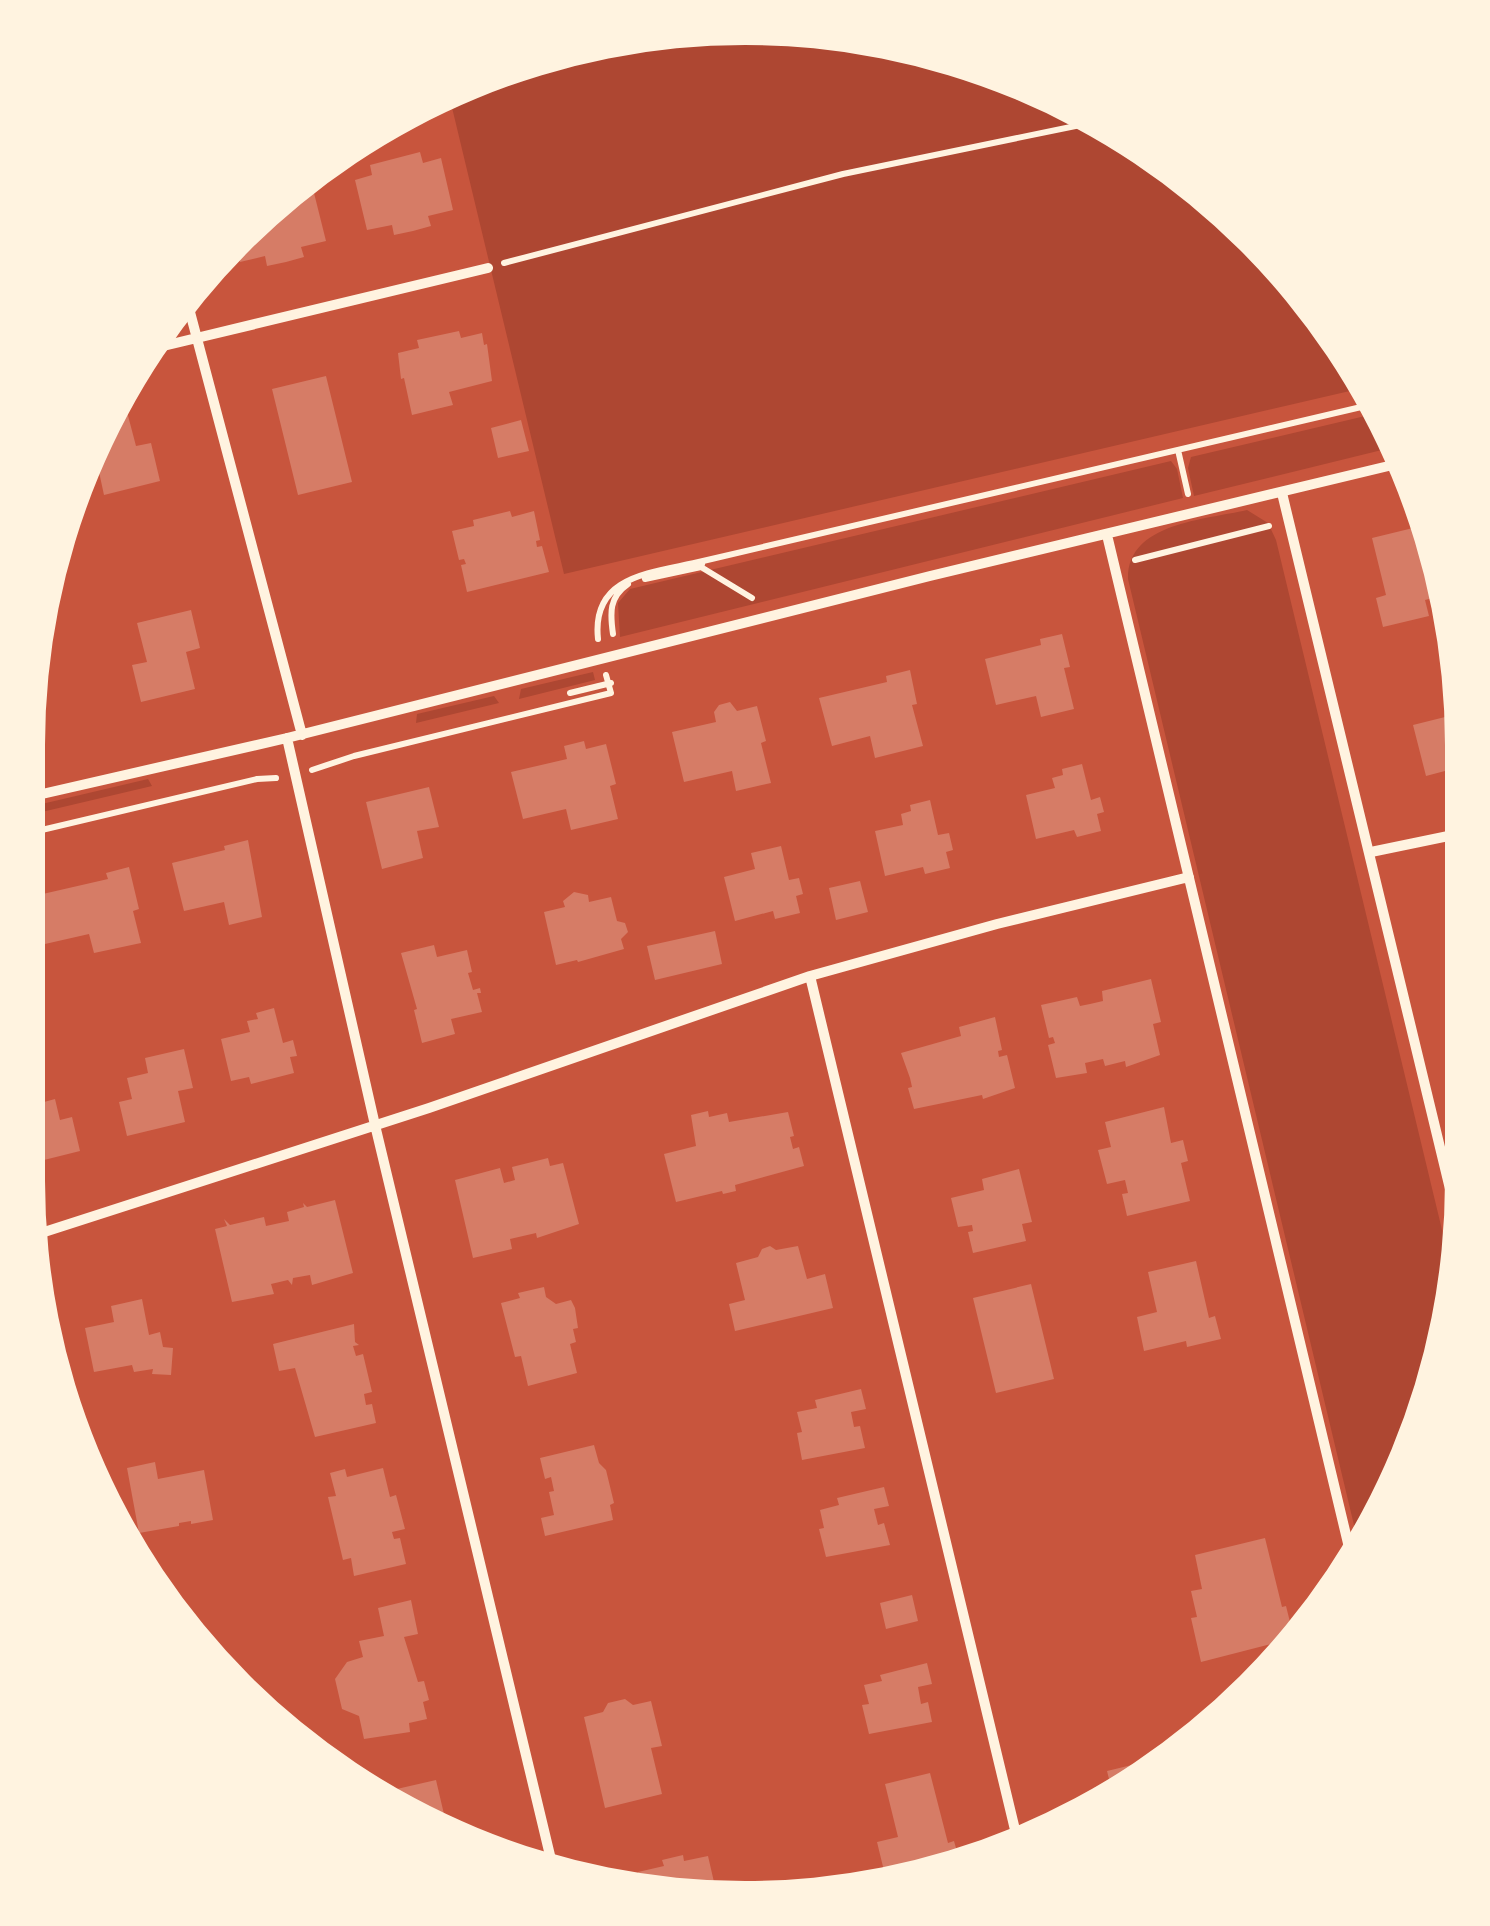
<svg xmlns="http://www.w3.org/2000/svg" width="1490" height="1926" viewBox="0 0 1490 1926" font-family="Commissioner,sans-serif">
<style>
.green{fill:#ae4732}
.building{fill:#d67c66}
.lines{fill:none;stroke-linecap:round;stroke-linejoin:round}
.path{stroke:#fff3e0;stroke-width:6}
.minor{stroke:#fff3e0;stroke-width:10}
</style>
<rect width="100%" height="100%" fill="#c8553d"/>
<!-- green -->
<path class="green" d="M 791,29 L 930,52 L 1062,101 L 1181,175 L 1284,271 L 1367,387 L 564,574 L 449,95 L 514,66 L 651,34 Z
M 1378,413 L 1394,447 L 1194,496 L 1188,468 L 1191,457 Z
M 1171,461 L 1177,469 L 1183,498 L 620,637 L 618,603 L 630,589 Z
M 1247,510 L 1268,523 L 1276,540 L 1450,1263 L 1449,1320 L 1408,1455 L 1359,1546 L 1128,579 C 1127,523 1204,520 1247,510 Z
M 593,672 L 595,680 L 519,699 L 521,689 Z
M 494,696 L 499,703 L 416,723 L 417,714 Z
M 148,779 L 152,786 L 29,815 L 29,807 Z"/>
<!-- building -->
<path class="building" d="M 420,152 L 423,163 L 441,158 L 453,210 L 428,216 L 431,226 L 413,231 L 394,235 L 392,225 L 367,230 L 355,180 L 372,175 L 370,165 Z
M 295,189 L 296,193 L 313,189 L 326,241 L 301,247 L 304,257 L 286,262 L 267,266 L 265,256 L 240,262 L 236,244 L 272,205 Z
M 459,331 L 461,338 L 482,333 L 484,345 L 487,344 L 492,381 L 449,392 L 453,405 L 412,415 L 404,378 L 401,379 L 398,353 L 419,348 L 417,340 Z
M 326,376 L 352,482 L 298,495 L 272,389 Z
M 126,408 L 136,446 L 151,443 L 160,481 L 104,495 L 96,458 L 122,409 Z
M 521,420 L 529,451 L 498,458 L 491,428 Z
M 510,511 L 512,517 L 534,511 L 540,540 L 536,541 L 537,547 L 542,546 L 549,572 L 467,592 L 461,565 L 466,564 L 464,559 L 459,560 L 452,531 L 474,526 L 473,520 Z
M 1413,528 L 1415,537 L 1428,534 L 1441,596 L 1425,600 L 1429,616 L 1383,627 L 1376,598 L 1386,595 L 1372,538 Z
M 191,610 L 200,648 L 186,652 L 195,689 L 141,702 L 132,665 L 147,662 L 137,623 Z
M 1062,634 L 1070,667 L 1064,668 L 1074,709 L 1041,717 L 1036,696 L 996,705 L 985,659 L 1041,645 L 1040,639 Z
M 910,670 L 917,704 L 912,705 L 923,746 L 875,758 L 870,736 L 832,746 L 819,698 L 887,682 L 886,676 Z
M 730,702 L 737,711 L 757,706 L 766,741 L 761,743 L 771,783 L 736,791 L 732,771 L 684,782 L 672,732 L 716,722 L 714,712 L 719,705 Z
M 1461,713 L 1460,767 L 1426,776 L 1413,725 Z
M 584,741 L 586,749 L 606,744 L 616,784 L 610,786 L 618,819 L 571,830 L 566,809 L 523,819 L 511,772 L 567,759 L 564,746 Z
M 1082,764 L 1091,800 L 1100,797 L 1104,812 L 1097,814 L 1101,831 L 1077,837 L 1074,830 L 1036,839 L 1026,795 L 1055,788 L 1052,778 L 1063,775 L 1062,769 Z
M 429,787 L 439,827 L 417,831 L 423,858 L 382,869 L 366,802 Z
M 930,800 L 938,835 L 949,833 L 953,850 L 946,852 L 950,868 L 925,874 L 923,867 L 885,876 L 875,831 L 903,825 L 901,814 L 911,811 L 910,805 Z
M 248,840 L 262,917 L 229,925 L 224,902 L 184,911 L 172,863 L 225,850 L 224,846 Z
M 781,846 L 789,880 L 799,878 L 803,894 L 796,896 L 800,913 L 775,919 L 773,911 L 735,921 L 724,877 L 755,869 L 751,853 Z
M 129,867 L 139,909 L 133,911 L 141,943 L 94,953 L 89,934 L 45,944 L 34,896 L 108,879 L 106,873 Z
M 860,881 L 868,912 L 836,920 L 829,888 Z
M 574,892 L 588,895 L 589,902 L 611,897 L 617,921 L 625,923 L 628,932 L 621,939 L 624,949 L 578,962 L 577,960 L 556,965 L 544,912 L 565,907 L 563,901 Z
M 715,931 L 722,964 L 655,980 L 647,946 Z
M 434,945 L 437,957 L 467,950 L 472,972 L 468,973 L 473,990 L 480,988 L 481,993 L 477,993 L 482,1012 L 451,1019 L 455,1034 L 422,1043 L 414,1010 L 417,1009 L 401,953 Z
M 1151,979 L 1161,1022 L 1153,1024 L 1160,1055 L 1126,1067 L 1125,1061 L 1105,1066 L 1103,1059 L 1085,1063 L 1087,1073 L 1056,1078 L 1048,1045 L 1055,1043 L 1053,1037 L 1049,1038 L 1041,1005 L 1077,997 L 1080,1006 L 1090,1004 L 1103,1001 L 1102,991 Z
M 274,1008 L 283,1043 L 293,1040 L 297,1056 L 290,1057 L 294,1073 L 251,1084 L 249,1077 L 231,1081 L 221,1039 L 250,1032 L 247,1021 L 258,1019 L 256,1013 Z
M 995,1017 L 1002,1050 L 998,1051 L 999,1057 L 1007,1055 L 1015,1088 L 983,1099 L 982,1095 L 914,1109 L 908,1088 L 912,1087 L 910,1078 L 901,1053 L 961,1036 L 959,1027 Z
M 184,1049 L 193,1088 L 178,1091 L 185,1122 L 127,1136 L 119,1102 L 132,1099 L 127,1078 L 148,1073 L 145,1058 Z
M 28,1089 L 33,1105 L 55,1099 L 60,1120 L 72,1117 L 80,1151 L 28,1164 Z
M 1164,1107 L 1171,1143 L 1183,1140 L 1188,1161 L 1181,1163 L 1190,1201 L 1127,1216 L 1122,1194 L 1128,1193 L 1125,1180 L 1107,1184 L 1098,1150 L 1111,1147 L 1105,1122 Z
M 708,1111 L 709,1117 L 727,1113 L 729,1122 L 788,1112 L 794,1136 L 790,1137 L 793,1149 L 799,1147 L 804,1166 L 735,1185 L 736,1191 L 723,1194 L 722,1191 L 676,1202 L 664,1154 L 696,1146 L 691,1115 Z
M 548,1158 L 550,1166 L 563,1163 L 579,1224 L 537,1238 L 536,1233 L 510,1239 L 512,1249 L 473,1258 L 455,1180 L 500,1168 L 504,1183 L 515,1180 L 512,1167 Z
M 1019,1169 L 1032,1222 L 1022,1224 L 1026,1241 L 973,1253 L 968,1232 L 973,1231 L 972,1225 L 958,1227 L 951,1198 L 984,1190 L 982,1179 Z
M 335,1200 L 353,1273 L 312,1285 L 310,1275 L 293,1278 L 292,1285 L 288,1280 L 271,1284 L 274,1294 L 232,1302 L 215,1229 L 227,1226 L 224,1219 L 230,1225 L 264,1217 L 266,1226 L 289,1221 L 287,1212 L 304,1207 L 303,1203 L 307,1207 Z
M 770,1246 L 776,1250 L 798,1246 L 807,1279 L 825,1274 L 833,1308 L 735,1331 L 729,1304 L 745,1300 L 736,1263 L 758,1257 L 762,1249 Z
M 1196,1261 L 1209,1318 L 1215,1316 L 1221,1339 L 1187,1347 L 1186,1341 L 1144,1351 L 1137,1317 L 1157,1312 L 1148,1272 Z
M 1031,1284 L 1054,1379 L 996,1393 L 973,1298 Z
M 544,1287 L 546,1297 L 556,1304 L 571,1300 L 575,1308 L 578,1328 L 573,1329 L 576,1342 L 570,1344 L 577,1373 L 528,1386 L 521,1356 L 515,1357 L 501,1303 L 520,1298 L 518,1293 Z
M 142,1299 L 149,1335 L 160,1332 L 163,1347 L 173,1348 L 171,1375 L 152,1374 L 153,1369 L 134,1372 L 132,1365 L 94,1372 L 85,1328 L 114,1322 L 111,1306 Z
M 354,1324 L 355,1342 L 359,1345 L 353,1346 L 356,1356 L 363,1354 L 372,1392 L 364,1394 L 366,1405 L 372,1404 L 376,1423 L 315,1437 L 295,1368 L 279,1371 L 273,1344 Z
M 861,1389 L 866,1409 L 851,1412 L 854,1427 L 860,1426 L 865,1448 L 802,1460 L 797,1433 L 802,1432 L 797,1412 L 817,1408 L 815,1400 Z
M 594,1445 L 599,1463 L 606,1470 L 614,1503 L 610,1505 L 613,1520 L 545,1536 L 541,1518 L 554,1515 L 549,1492 L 554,1491 L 551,1477 L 545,1479 L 540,1458 Z
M 155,1462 L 158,1479 L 204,1470 L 213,1520 L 191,1524 L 191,1521 L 179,1523 L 179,1526 L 139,1533 L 127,1468 Z
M 383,1468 L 390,1497 L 396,1495 L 405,1529 L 392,1532 L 394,1539 L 400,1538 L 406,1564 L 354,1576 L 351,1558 L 343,1560 L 328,1497 L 336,1496 L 330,1473 L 345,1469 L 347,1477 Z
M 884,1487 L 889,1506 L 874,1509 L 878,1525 L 884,1523 L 890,1545 L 826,1557 L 819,1529 L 824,1528 L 820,1510 L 839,1505 L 837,1498 Z
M 1265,1538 L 1282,1607 L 1286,1606 L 1294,1638 L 1201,1662 L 1191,1618 L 1197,1617 L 1191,1591 L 1202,1589 L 1195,1555 Z
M 912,1595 L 918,1621 L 886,1629 L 880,1603 Z
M 411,1600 L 418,1634 L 404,1637 L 418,1682 L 424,1681 L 429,1700 L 423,1702 L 427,1719 L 409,1723 L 410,1732 L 364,1739 L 359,1716 L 342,1709 L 335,1679 L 347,1662 L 363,1657 L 359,1641 L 384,1636 L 378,1608 Z
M 927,1663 L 932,1684 L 918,1687 L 921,1704 L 928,1702 L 932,1722 L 869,1734 L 862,1705 L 869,1704 L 864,1685 L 882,1681 L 880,1675 Z
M 625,1699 L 633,1705 L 651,1701 L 662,1746 L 651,1748 L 662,1794 L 605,1808 L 584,1717 L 603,1712 L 608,1703 Z
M 1136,1764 L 1139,1776 L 1097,1805 L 1093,1788 L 1110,1783 L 1107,1771 Z
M 930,1773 L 948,1843 L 954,1841 L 960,1862 L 910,1875 L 908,1869 L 885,1875 L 877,1842 L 898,1837 L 885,1784 Z
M 436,1780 L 447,1827 L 387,1803 L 375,1794 Z
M 683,1855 L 684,1861 L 708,1856 L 717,1895 L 640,1885 L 638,1872 L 664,1866 L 662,1860 Z"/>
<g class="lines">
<!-- path -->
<path class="path" d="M 504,263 L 843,174 L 1095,122
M 1178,450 L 1188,494
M 1135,560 L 1269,526
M 701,567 L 703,561 L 1374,404
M 645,579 L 701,567 L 752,598
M 613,634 C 610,613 609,597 628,584
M 598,639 C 591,573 655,573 703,561
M 570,693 L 611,683
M 312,770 L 354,756 L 611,693 L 606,675
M 29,833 L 257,779 L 276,778"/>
<!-- minor -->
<path class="minor" d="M 186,297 L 302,735
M 155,348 L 488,268
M 1282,493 L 1451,1193
M 1107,535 L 1352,1560
M 287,738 L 375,1125 L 554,1872
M 29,797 L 287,738 L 930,576 L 1401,463
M 1371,852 L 1458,834
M 810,976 L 1017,1838
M 35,1235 L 429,1108 L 810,976 L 997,924 L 1189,877"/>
</g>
<!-- crop -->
<path d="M0 0H1490V1926H0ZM745 45H745A700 700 0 0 1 1445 745V1181A700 700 0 0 1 745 1881H745A700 700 0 0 1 45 1181V745A700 700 0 0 1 745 45Z" fill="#fff3e0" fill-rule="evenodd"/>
</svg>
